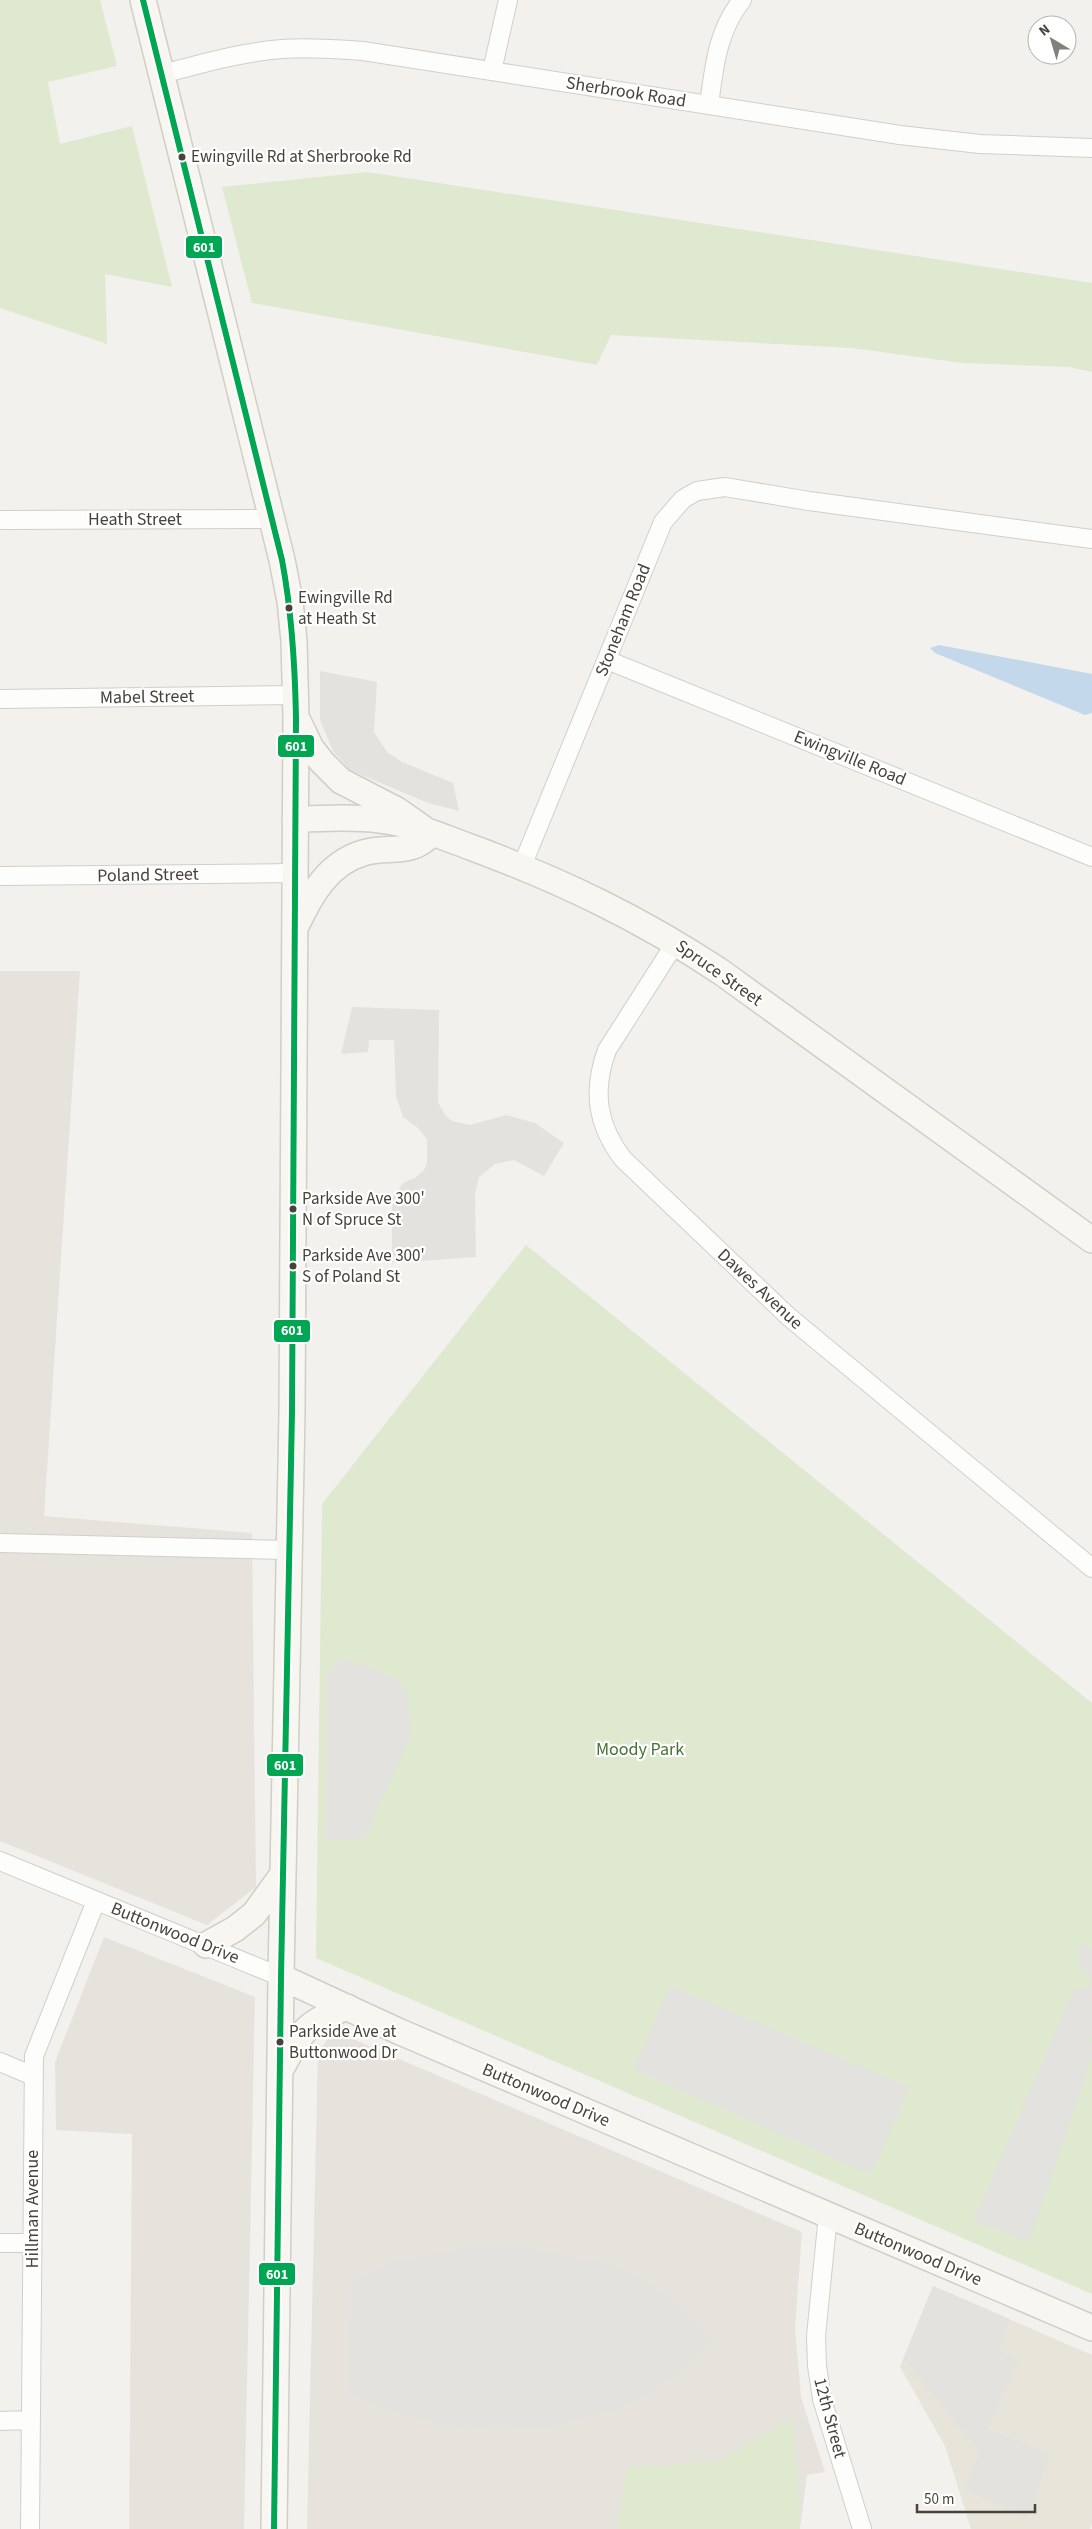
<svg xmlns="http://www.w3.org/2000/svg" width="1092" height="2529" viewBox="0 0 1092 2529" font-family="'Source Sans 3',sans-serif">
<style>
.residential{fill:#e5e3dc}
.education{fill:#e7e5da}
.green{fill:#dee9d0}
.parking{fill:#e3e2de}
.water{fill:#c3d8ea}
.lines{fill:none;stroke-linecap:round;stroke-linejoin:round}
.street-casing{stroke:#d0cfcb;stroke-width:20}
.secondary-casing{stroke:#d0cec5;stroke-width:28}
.street{stroke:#fdfdfc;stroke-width:18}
.secondary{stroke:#f7f6f1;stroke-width:25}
.bus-1-casing{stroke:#fff;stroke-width:10}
.bus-1{stroke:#00a651;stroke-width:6}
.bus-dot{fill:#47433a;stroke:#fff;stroke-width:2}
.labels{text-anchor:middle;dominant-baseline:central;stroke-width:4.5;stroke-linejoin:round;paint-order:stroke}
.bus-label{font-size:17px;fill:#47433a;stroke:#fff;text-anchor:start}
.street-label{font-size:18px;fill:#47433a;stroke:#fff}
.park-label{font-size:18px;fill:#477333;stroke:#fff}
.line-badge{stroke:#fff;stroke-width:2}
.badge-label{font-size:14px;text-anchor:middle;font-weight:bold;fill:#fff}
</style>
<rect width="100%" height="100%" fill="#f2f1ed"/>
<!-- residential -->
<path class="residential" d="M 0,971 L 80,971 L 44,1516 L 252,1533 L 256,1887 L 207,1925 L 0,1841 Z
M 104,1937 L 255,1997 L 244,2529 L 129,2529 L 132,2134 L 56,2130 L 55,2062 Z
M 334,2031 L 802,2232 L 795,2328 L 801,2397 L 825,2472 L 807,2475 L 800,2529 L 307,2529 L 318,2052 Z"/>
<!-- education -->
<path class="education" d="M 933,2286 L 1092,2355 L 1092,2524 L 1090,2529 L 971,2529 L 945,2446 L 900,2367 Z"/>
<!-- green -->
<path class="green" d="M 0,0 L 100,0 L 117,66 L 48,82 L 60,144 L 132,126 L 172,287 L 105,274 L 107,344 L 0,308 Z
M 367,172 L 1092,283 L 1092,372 L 1069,367 L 962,363 L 852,348 L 611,335 L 597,365 L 252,303 L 222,187 Z
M 526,1245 L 1092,1703 L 1092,2294 L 316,1958 L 322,1504 Z
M 793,2418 L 800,2529 L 617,2529 L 627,2468 L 719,2461 Z"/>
<!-- parking -->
<path class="parking" d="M 320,671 L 377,682 L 374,732 L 387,752 L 402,762 L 453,783 L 459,811 L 428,803 L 350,770 L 333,751 L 320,720 Z
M 352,1007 L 439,1010 L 438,1102 L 445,1115 L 452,1121 L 470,1125 L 506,1115 L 535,1123 L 564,1143 L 544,1176 L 514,1160 L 495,1164 L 479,1177 L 475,1194 L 476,1257 L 392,1263 L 392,1198 L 403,1183 L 415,1178 L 424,1170 L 427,1163 L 427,1139 L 418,1128 L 403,1117 L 396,1096 L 394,1040 L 369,1040 L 368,1052 L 341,1054 Z
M 345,1658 L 395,1678 L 407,1693 L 411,1736 L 364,1839 L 326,1840 L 326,1672 Z
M 1084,1944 L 1092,1948 L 1092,1981 L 1090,1976 L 1080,1969 L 1080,1949 Z
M 1092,1982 L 1092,2034 L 1089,2041 L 1092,2042 L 1092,2057 L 1029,2242 L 974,2220 L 1074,1989 L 1081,1990 L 1089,1988 Z
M 670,1986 L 910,2087 L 871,2174 L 633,2069 Z
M 508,2247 L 549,2252 L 613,2266 L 648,2283 L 671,2297 L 714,2338 L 675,2377 L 650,2394 L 618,2410 L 554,2425 L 472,2427 L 435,2422 L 386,2409 L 348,2392 L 351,2281 L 392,2264 L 433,2255 L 470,2248 Z
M 933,2286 L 1010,2319 L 998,2350 L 1018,2360 L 989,2429 L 1050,2454 L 1028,2518 L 965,2490 L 980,2452 L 903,2359 Z"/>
<!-- water -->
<path class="water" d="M 939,645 L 1092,674 L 1092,713 L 1085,715 L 935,653 L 930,648 Z"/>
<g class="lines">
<defs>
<path id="street" d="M 492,71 L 508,0
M 162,74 C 201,64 241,52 282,49 C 309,47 336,49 363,51 L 900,135 L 980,144 L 1092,148
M 709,105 C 714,68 717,31 742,0
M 0,520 L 271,519
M 607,660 L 1092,857
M 0,699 L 295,695
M 522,866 L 663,522 L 683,499 L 697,491 L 725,487 L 809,501 L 1092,539
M 0,876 L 295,873
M 676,942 L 607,1050 C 592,1091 597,1125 623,1159 L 789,1317 L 1092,1568
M 0,1543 L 289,1550
M 0,1861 L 281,1977
M 0,2062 L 33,2076
M 828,2215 L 816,2336 L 817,2366 L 822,2399 L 862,2529
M 0,2243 L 32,2243
M 0,2421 L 30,2420
M 30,2529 L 34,2056 L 96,1901"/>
<path id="secondary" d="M 143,0 L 282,560 L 290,601 L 294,641 L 296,718 L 292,1412 L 281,1977 L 274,2529
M 295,819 C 323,819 351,816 379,820 C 411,823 443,837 473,848 C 564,882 641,919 721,972 L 1092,1240
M 297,924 C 311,894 329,863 363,853 C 389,845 409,857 431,834 L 397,810 L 341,781 L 322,762 L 311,748 L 298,721
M 206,1945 L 235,1929 L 254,1914 L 283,1874
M 281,1977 L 398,2031 L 1092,2328
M 281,2069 C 302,2030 305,2024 347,2007"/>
</defs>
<!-- street casing -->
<use href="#street" class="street-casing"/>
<!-- secondary casing -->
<use href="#secondary" class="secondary-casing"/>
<!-- street -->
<use href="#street" class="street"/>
<!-- secondary -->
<use href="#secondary" class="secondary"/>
<defs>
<path id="bus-1" d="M 143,0 L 282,560 C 292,613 295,664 296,718 L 292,1412 L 281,1977 L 274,2529"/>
</defs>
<!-- bus-1 casing -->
<use href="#bus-1" class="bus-1-casing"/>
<!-- bus-1 -->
<use href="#bus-1" class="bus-1"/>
</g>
<!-- markers -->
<g class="bus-dot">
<circle cx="182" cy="157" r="4.5"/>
<circle cx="289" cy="608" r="4.5"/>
<circle cx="293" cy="1209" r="4.5"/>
<circle cx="293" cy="1266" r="4.5"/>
<circle cx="280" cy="2042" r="4.5"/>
</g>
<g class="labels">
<!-- bus labels -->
<g class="bus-label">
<text x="191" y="157">Ewingville Rd at Sherbrooke Rd</text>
<text x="298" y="598">Ewingville Rd<tspan x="298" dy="21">at Heath St</tspan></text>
<text x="302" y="1199">Parkside Ave 300'<tspan x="302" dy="21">N of Spruce St</tspan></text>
<text x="302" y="1256">Parkside Ave 300'<tspan x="302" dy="21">S of Poland St</tspan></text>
<text x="289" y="2032">Parkside Ave at<tspan x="289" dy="21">Buttonwood Dr</tspan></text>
</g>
<!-- street labels -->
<g class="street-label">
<text transform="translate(626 92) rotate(9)">Sherbrook Road</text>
<text x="135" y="519">Heath Street</text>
<text transform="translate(623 620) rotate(-68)">Stoneham Road</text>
<text transform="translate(147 697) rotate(-1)">Mabel Street</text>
<text transform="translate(850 758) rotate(22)">Ewingville Road</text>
<text transform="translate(148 875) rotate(-1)">Poland Street</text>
<text transform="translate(719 973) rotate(35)">Spruce Street</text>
<text transform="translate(760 1289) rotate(43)">Dawes Avenue</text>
<text transform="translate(175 1933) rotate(22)">Buttonwood Drive</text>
<text transform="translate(546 2095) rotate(23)">Buttonwood Drive</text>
<text transform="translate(32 2209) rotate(-90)">Hillman Avenue</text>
<text transform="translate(918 2254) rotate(23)">Buttonwood Drive</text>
<text transform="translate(830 2418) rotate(75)">12th Street</text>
</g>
<!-- park labels -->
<g class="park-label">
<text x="640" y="1749">Moody Park</text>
</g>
</g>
<g class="line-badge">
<rect x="185" y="235" width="38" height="24" rx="5" fill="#00a651"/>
<rect x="277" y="734" width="38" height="24" rx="5" fill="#00a651"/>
<rect x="273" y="1319" width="38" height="24" rx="5" fill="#00a651"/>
<rect x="266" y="1753" width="38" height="24" rx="5" fill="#00a651"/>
<rect x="258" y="2262" width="38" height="24" rx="5" fill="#00a651"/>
</g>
<g class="badge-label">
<text x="204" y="252">601</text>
<text x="296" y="751">601</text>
<text x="292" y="1335">601</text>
<text x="285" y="1770">601</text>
<text x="277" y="2279">601</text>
</g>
<!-- north arrow -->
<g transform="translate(1052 40) rotate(322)"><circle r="24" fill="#ffffff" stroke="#b5b4b0"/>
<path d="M0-4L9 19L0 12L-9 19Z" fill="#838079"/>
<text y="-8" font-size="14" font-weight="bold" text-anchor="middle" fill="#47433a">N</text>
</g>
<!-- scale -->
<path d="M917 2504v8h118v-8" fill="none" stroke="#47433a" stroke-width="2.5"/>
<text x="924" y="2504" font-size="15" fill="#47433a" stroke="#ffffff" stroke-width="4" paint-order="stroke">50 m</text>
</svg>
